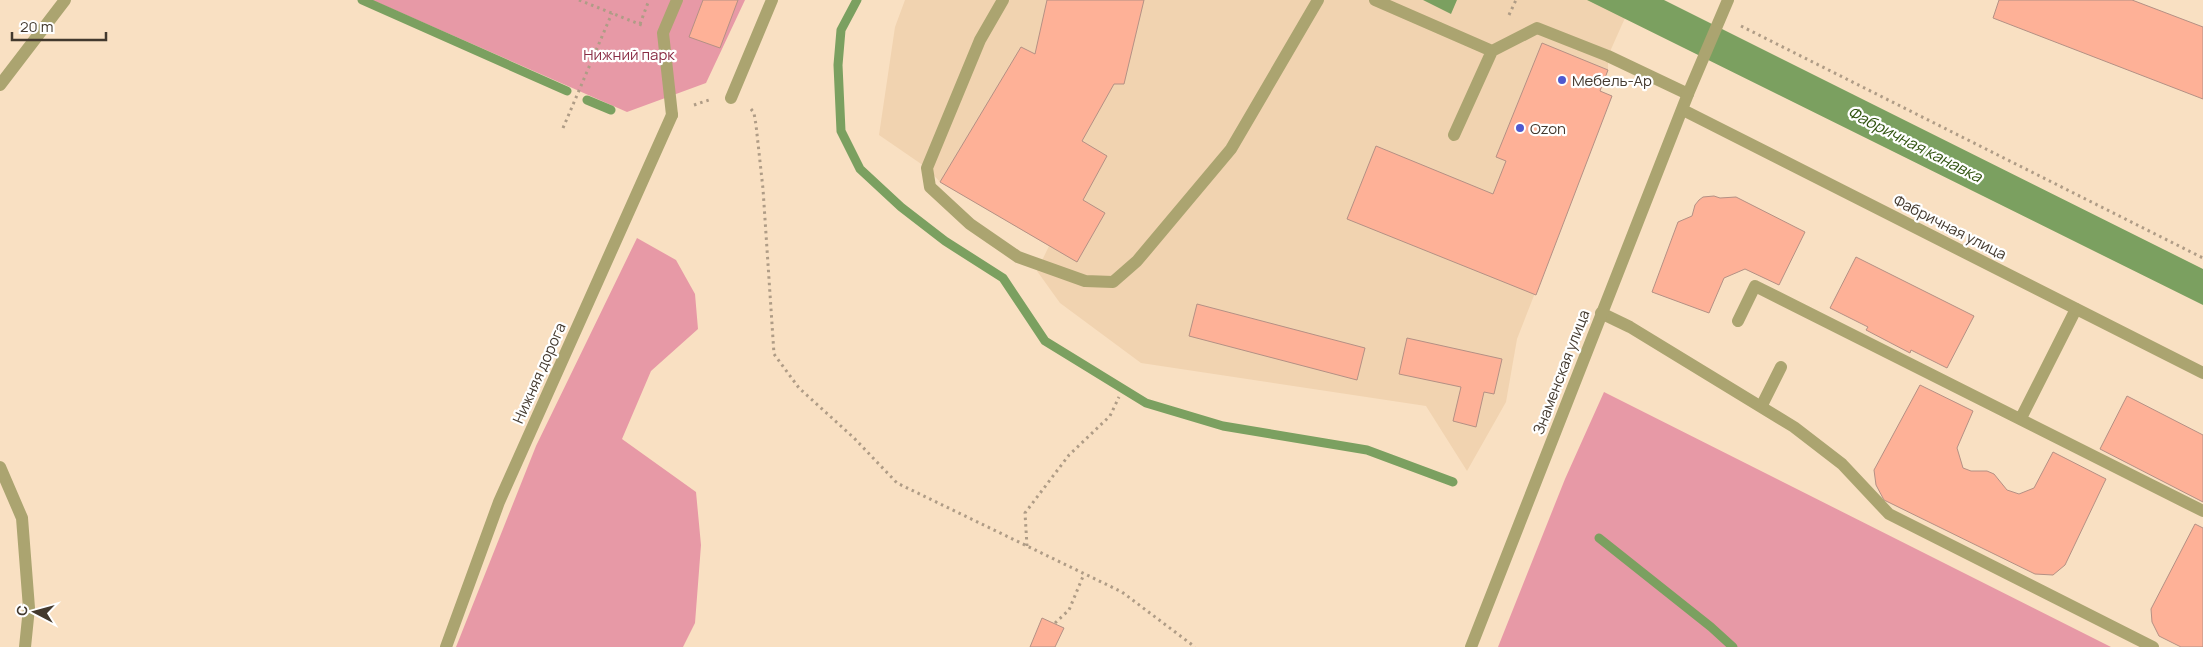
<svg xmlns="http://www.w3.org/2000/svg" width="2203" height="647" viewBox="0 0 2203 647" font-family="Manrope,sans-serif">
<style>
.built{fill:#f1d3b0}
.green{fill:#e799a6}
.water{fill:#7ba060}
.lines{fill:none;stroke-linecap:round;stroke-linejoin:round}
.stream{stroke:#7ba060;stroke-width:9}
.building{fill:#feb197;stroke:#b49084}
.path{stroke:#af9c86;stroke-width:3;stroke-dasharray:2.5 4;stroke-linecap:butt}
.lane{stroke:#aba470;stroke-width:12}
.street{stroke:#aba470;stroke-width:12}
.poi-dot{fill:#4f59cf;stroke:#fff;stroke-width:2}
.labels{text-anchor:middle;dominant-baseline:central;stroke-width:4.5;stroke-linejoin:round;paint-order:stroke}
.park-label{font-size:15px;fill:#8a2c45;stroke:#fff}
.poi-label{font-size:15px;fill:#43392e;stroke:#fff;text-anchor:start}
.street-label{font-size:15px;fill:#43392e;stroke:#fff}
.water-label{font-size:16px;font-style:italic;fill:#315410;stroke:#fff}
</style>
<rect width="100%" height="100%" fill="#f9e0c2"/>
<!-- built -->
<path class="built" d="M 905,0 L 1633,0 L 1608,56 L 1608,70 L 1600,91 L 1612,96 L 1517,339 L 1506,402 L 1467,471 L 1426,406 L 1141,363 L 1060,303 L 1037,271 L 1049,246 L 940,182 L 927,168 L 879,135 L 895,27 Z"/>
<!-- green -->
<path class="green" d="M 372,0 L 745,0 L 706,83 L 627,112 Z
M 637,238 L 676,260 L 695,294 L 698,329 L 651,371 L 622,439 L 696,492 L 701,545 L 695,623 L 683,647 L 456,647 L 536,446 Z
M 1604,392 L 2111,647 L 1498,647 L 1565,479 Z"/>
<!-- water -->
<path class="water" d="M 1423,0 L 1457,0 L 1451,14 Z
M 1587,0 L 1664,0 L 2203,269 L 2203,305 Z"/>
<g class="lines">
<!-- stream -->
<path class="stream" d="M 362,0 L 567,91
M 857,0 L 841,30 L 838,65 L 841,131 L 860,169 L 901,207 L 945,241 L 1003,278 L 1045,341 L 1146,403 L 1223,426 L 1367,450 L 1453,482
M 587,100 L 611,110
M 1599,538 L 1711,627 L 1733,647"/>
</g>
<!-- building -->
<path class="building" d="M 703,0 L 738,0 L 720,48 L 689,37 Z
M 1047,0 L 1144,0 L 1124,84 L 1114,84 L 1082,141 L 1107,156 L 1083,200 L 1105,213 L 1077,262 L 940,182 L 1021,47 L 1035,54 Z
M 1999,0 L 2132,0 L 2203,27 L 2203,99 L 1993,18 Z
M 1542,43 L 1608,70 L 1600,91 L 1612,96 L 1536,295 L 1347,219 L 1376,146 L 1493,194 L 1506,161 L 1496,157 Z
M 1714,196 L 1720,198 L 1736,197 L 1805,232 L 1779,285 L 1745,269 L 1724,278 L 1709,313 L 1652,292 L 1678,222 L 1692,216 L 1695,205 L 1699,200 L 1703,197 Z
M 1856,257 L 1974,316 L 1947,368 L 1911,350 L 1910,353 L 1866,330 L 1868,327 L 1830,308 Z
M 1197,304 L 1365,348 L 1357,380 L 1189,336 Z
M 1407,338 L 1502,359 L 1494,394 L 1484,392 L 1476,427 L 1453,421 L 1461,387 L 1399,374 Z
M 1920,385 L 1973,411 L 1957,448 L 1963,468 L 1971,471 L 1987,471 L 1994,474 L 2007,490 L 2019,494 L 2034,488 L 2053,452 L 2106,479 L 2065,565 L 2053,575 L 2035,574 L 1884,500 L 1876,485 L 1874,470 Z
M 2127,396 L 2203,435 L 2203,502 L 2100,449 Z
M 2195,524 L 2203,528 L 2203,647 L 2181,647 L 2159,636 L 2152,622 L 2151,609 Z
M 1042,618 L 1064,628 L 1055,647 L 1030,647 Z"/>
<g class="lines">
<!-- path -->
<path class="path" d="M 579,0 L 644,26
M 1509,15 L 1516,0
M 640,24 L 649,0
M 1741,26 L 2203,258
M 694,105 L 709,100
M 751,109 L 754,113 L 756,125 L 763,189 L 774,354 L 799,388 L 854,438 L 897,483 L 1122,592 L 1195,647
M 563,128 L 612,13
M 1027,546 L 1025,513 L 1069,455 L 1110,416 L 1119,397
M 1055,623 L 1069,610 L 1084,574"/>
<!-- lane -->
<path class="lane" d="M 1003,0 L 980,40 L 927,168 L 930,187 L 970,224 L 1018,257 L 1085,281 L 1113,282 L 1137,261 L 1231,149 L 1318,0
M 1375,0 L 1492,51 L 1454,135
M 1492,51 L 1537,28 L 1608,56 L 1688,94
M 0,85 L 65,0
M 731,98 L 772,0
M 672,115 L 663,33 L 677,0
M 1601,313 L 1630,327 L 1794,427 L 1842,464 L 1889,514 L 2153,647
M 1738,321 L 1755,286 L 2203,511
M 1761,407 L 1781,367
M 2021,418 L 2076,309
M 0,467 L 22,518 L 29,608 L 25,647"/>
<!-- street -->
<path class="street" d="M 1683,110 L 2203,373
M 446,647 L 499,502 L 672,115
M 1471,647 L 1688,94 L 1728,0"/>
</g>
<!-- markers -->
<g class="poi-dot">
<circle cx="1562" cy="80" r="5"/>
<circle cx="1520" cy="128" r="5"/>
</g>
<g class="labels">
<!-- park labels -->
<g class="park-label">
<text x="629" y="54">Нижний парк</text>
</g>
<!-- poi labels -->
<g class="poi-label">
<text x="1572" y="80">Мебель-Ар</text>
<text x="1530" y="128">Ozon</text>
</g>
<!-- street labels -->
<g class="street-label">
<text transform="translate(1950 227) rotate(27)">Фабричная улица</text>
<text transform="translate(1561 372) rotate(-69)">Знаменская улица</text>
<text transform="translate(539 373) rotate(-66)">Нижняя дорога</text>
</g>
<!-- water labels -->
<g class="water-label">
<text transform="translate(1915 144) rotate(27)">Фабричная канавка</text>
</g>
</g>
<!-- north arrow -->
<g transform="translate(35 612) rotate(276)" stroke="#ffffff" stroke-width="4" paint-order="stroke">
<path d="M0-4L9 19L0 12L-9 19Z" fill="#43392e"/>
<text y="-8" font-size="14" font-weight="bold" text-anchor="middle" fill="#43392e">С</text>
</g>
<!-- scale -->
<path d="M12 32v8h94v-8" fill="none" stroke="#43392e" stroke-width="2.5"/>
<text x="20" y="32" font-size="15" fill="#43392e" stroke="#ffffff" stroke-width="4" paint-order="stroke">20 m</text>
</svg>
